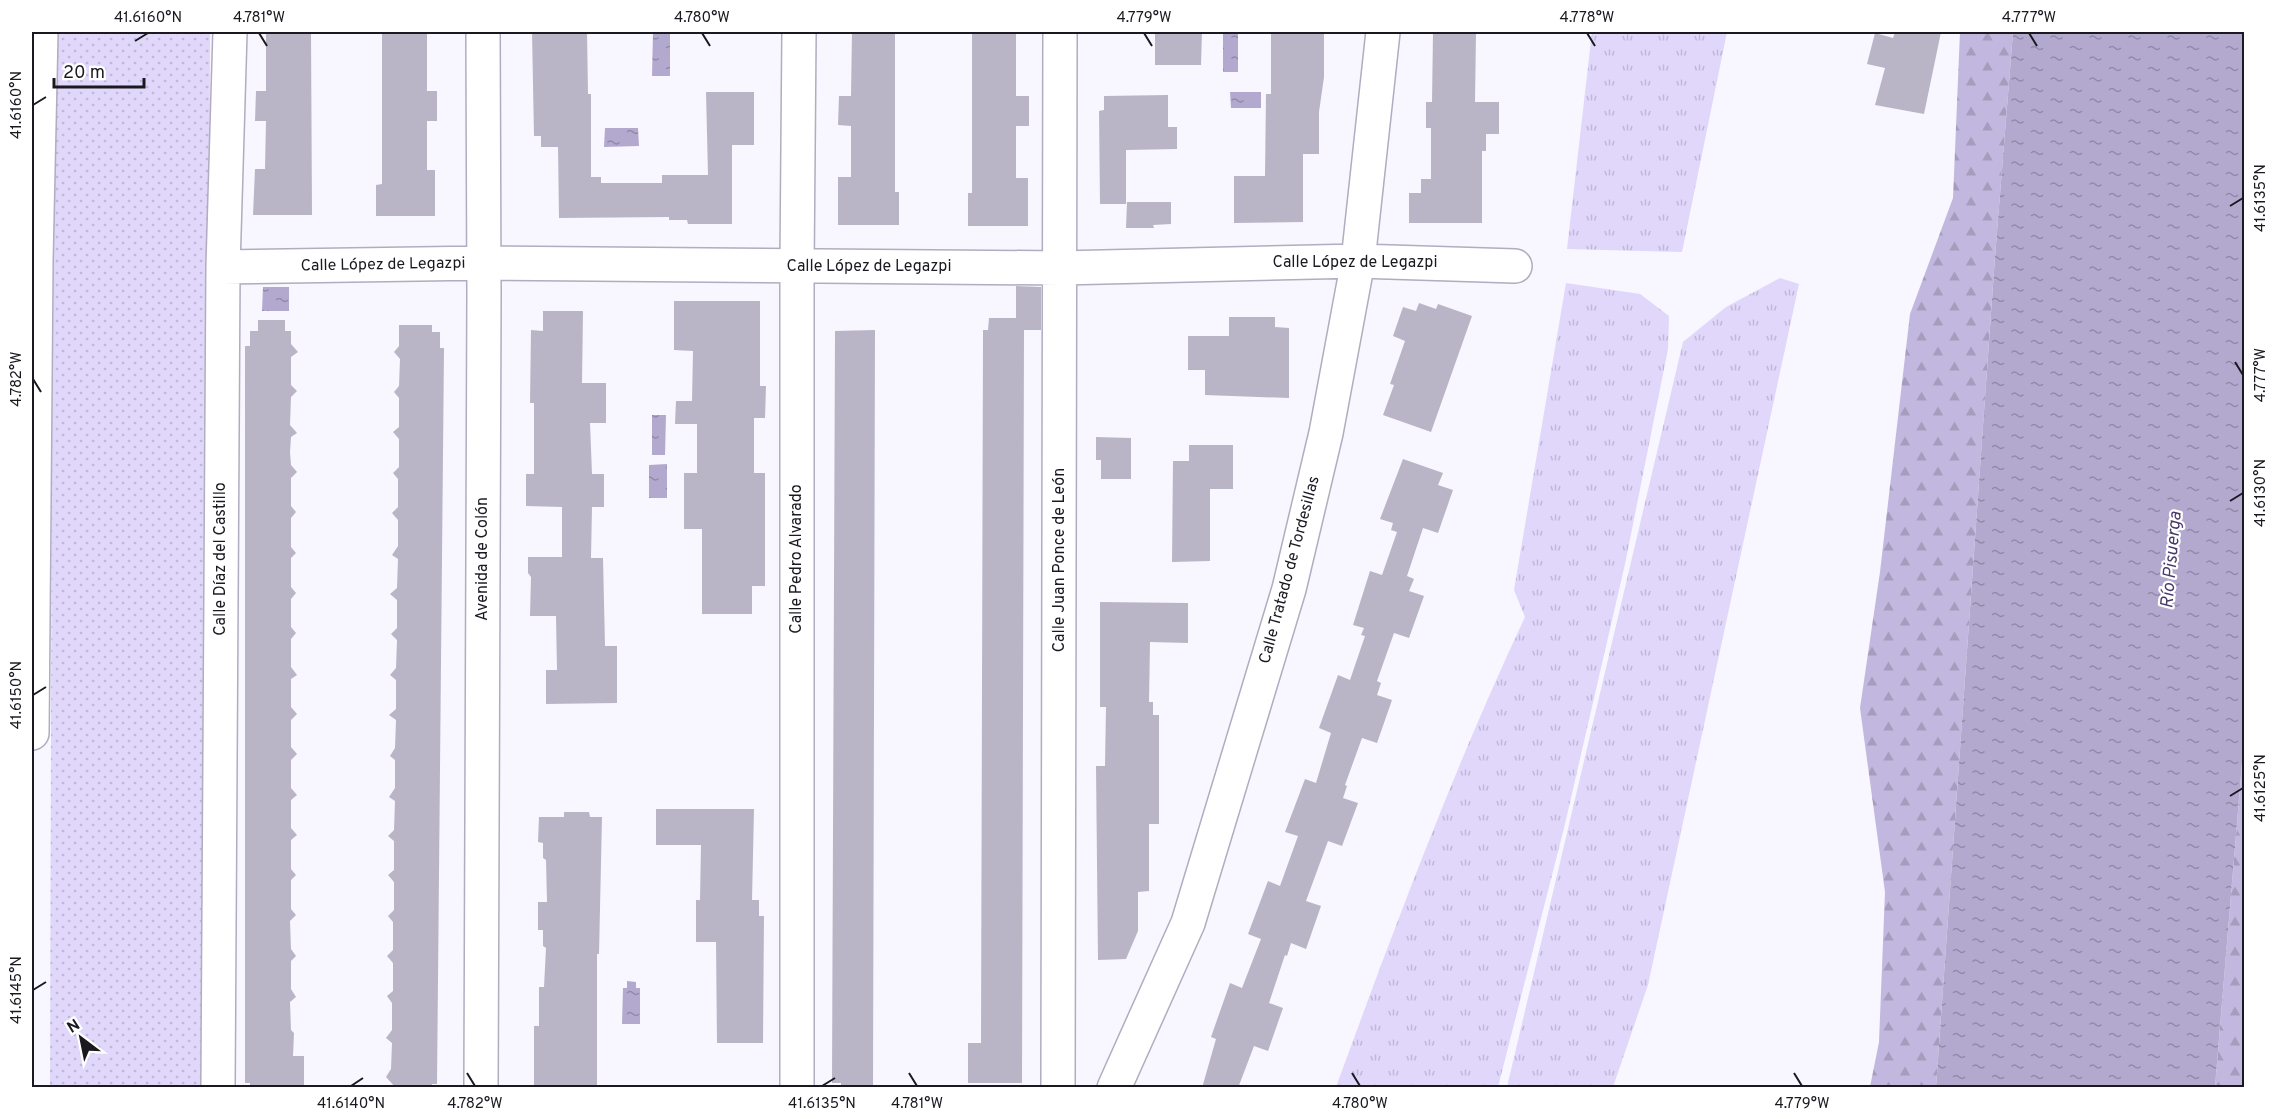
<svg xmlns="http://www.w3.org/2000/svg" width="2276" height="1119" viewBox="0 0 2276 1119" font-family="Overpass,sans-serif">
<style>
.grass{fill:url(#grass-dots)}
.forest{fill:url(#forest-firs)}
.park{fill:url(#park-tufts)}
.water{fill:url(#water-ripples)}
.building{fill:#b9b5c7}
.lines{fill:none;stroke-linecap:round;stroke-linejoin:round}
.minor-casing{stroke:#b1acbf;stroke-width:36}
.minor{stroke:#fff;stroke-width:33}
.ticks{fill:none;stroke:#1b1920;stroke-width:2}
.labels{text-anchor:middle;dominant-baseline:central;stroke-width:4.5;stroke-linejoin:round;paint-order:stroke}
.street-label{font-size:16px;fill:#1b1920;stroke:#fff}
.water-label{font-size:18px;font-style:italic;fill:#48386b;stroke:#fff}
.neatline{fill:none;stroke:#1b1920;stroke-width:2}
.ticks-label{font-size:15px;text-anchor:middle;fill:#1b1920}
</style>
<defs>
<pattern id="grass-dots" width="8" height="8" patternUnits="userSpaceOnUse" patternTransform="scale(1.5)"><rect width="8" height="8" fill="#e0d7fb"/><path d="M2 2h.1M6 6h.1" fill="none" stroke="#c0b8d7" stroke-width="1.8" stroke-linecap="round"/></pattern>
<pattern id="forest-firs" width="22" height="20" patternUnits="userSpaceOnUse" patternTransform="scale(1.5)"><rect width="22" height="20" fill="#c2b7de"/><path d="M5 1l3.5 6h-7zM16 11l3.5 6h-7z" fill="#a69dbe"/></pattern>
<pattern id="park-tufts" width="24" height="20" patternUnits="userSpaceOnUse" patternTransform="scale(1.5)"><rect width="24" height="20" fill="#e0d7fb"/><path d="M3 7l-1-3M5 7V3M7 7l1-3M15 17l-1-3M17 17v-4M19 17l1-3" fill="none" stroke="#c0b8d7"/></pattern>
<pattern id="water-ripples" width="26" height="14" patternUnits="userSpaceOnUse" patternTransform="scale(1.5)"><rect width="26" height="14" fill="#b3a9cf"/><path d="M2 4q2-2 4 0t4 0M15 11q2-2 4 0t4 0" fill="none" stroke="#9189a8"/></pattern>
</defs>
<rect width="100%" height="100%" fill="#f8f6fe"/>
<!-- grass -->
<path class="grass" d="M 53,32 L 210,32 L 207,1087 L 50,1088 Z"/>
<!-- forest -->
<path class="forest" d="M 1960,32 L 2013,32 L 1995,257 L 1936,1087 L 1870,1087 L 1879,1042 L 1885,892 L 1860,708 L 1880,572 L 1910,314 L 1953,198 Z
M 2244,739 L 2244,1087 L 2215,1087 Z"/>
<!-- park -->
<path class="park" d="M 1592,32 L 1727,32 L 1682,252 L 1567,249 Z
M 1780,278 L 1799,284 L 1648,985 L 1613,1087 L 1507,1087 L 1683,342 L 1726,307 Z
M 1566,283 L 1640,294 L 1669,316 L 1668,349 L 1625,564 L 1564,828 L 1498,1087 L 1336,1087 C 1394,929 1453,770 1525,617 L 1514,590 Z"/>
<!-- water -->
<path class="water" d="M 653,32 L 670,32 L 670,76 L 652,76 Z
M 1223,32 L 1238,32 L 1238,72 L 1223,72 Z
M 2013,32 L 2244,32 L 2244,739 L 2215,1087 L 1936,1087 L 1995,257 Z
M 1230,92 L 1261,92 L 1261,108 L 1231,108 Z
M 605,128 L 638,128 L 639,146 L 604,147 Z
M 263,287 L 289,287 L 289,311 L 262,311 Z
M 652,415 L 666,415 L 665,455 L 652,455 Z
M 667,464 L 667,498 L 649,498 L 649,465 Z
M 627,981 L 636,982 L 636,988 L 640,988 L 640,1024 L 622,1024 L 623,988 L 627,988 Z"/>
<!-- building -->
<path class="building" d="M 266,32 L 311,32 L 312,215 L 253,215 L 255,169 L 265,169 L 266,121 L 255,121 L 256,91 L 266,91 Z
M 382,32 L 427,32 L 427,91 L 437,91 L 437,121 L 427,121 L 427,170 L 435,170 L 435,216 L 376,216 L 376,185 L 382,184 Z
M 532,32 L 587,32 L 588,94 L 591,94 L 591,177 L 601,177 L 601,183 L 662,183 L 662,175 L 708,175 L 706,92 L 754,92 L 754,145 L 732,145 L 732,224 L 688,224 L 687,220 L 669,220 L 669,217 L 559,218 L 558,147 L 541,147 L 541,136 L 534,136 Z
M 852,32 L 895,32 L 895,192 L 899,192 L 899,225 L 838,225 L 838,177 L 851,177 L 851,126 L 838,125 L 839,96 L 851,96 Z
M 972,32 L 1016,32 L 1016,96 L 1029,96 L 1029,126 L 1016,126 L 1016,178 L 1028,178 L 1028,226 L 968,226 L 968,193 L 972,193 Z
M 1155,32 L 1202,32 L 1201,65 L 1155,65 Z
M 1271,32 L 1324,32 L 1324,77 L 1319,112 L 1319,154 L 1303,154 L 1303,222 L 1234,223 L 1234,176 L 1265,176 L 1266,94 L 1271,94 Z
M 1433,32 L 1476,32 L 1475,102 L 1499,102 L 1499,134 L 1486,134 L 1486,151 L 1482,151 L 1482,223 L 1409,223 L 1409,193 L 1421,193 L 1421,179 L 1431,179 L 1431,128 L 1426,128 L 1426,102 L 1432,102 Z
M 1895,32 L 1941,32 L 1924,114 L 1875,105 L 1885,68 L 1867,64 L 1875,33 L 1893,38 Z
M 1168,95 L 1168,127 L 1177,127 L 1177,149 L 1126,150 L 1126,204 L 1100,204 L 1099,111 L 1104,110 L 1104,96 Z
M 1127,202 L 1171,202 L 1171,224 L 1153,225 L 1154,228 L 1126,228 Z
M 1016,286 L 1041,287 L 1041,330 L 1024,330 L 1022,1083 L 968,1083 L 968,1043 L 981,1043 L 983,330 L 988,330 L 989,318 L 1016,318 Z
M 674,301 L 760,301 L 760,386 L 766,386 L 765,418 L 754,418 L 754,473 L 765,473 L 765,586 L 752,586 L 752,614 L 702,614 L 702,529 L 684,529 L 684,473 L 697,473 L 697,424 L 675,424 L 676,401 L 692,401 L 693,351 L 674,350 Z
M 1419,303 L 1436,309 L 1438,304 L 1472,316 L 1431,432 L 1383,415 L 1394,385 L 1390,384 L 1405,341 L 1393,336 L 1403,307 L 1416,311 Z
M 543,311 L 583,311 L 582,383 L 606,383 L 606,423 L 590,423 L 592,474 L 604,474 L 604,507 L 592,507 L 591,558 L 603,558 L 605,646 L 617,646 L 617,703 L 546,704 L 546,670 L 557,670 L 556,616 L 530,616 L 531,577 L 528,573 L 528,557 L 562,557 L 562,507 L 526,506 L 526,474 L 534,474 L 534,403 L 530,403 L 531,330 L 543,331 Z
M 1229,317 L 1275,317 L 1275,327 L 1289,328 L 1289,398 L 1205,395 L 1205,370 L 1188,370 L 1188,336 L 1229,336 Z
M 258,320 L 285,320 L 285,331 L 291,331 L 291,344 L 298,352 L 291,357 L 291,385 L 297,391 L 291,397 L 290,425 L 297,433 L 291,437 L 290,452 L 291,465 L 297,472 L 291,478 L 291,506 L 296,512 L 291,518 L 291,547 L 296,553 L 291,558 L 291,587 L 296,593 L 291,599 L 291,627 L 296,633 L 291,639 L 291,667 L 297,675 L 291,679 L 291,707 L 297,714 L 291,720 L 291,747 L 297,754 L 291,760 L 291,788 L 297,795 L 291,800 L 291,828 L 297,835 L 291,840 L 291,869 L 296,875 L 291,880 L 291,909 L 296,915 L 290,921 L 291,949 L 296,956 L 291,961 L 291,989 L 296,997 L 290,1002 L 291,1030 L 294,1033 L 293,1056 L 304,1056 L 304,1088 L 250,1088 L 250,1083 L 245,1083 L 245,346 L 250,346 L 250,331 L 258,331 Z
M 399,325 L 432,325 L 432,332 L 440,332 L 440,348 L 444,348 L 437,1084 L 432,1084 L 432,1088 L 396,1088 L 386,1077 L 391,1069 L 392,1043 L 386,1038 L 392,1030 L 392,1003 L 387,996 L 393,991 L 393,963 L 387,956 L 393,950 L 393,922 L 388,916 L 394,910 L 394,882 L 388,875 L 394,870 L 394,841 L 388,836 L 394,830 L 395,801 L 389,797 L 395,788 L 395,760 L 390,756 L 395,748 L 396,720 L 389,715 L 396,709 L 396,680 L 390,675 L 396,668 L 397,640 L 391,634 L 397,628 L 397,600 L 390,594 L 397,588 L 398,559 L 392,555 L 398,546 L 398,520 L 392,513 L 398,507 L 398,479 L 393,473 L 399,467 L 399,439 L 393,432 L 399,427 L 399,398 L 394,392 L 399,386 L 400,359 L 394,352 L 399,346 Z
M 875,330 L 873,1088 L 841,1088 L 841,1083 L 832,1083 L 835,331 Z
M 1096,437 L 1131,438 L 1131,479 L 1101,479 L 1101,460 L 1096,460 Z
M 1189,445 L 1233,445 L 1233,489 L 1210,489 L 1210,561 L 1172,562 L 1173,461 L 1189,461 Z
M 1403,459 L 1443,473 L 1438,485 L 1453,490 L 1438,533 L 1423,528 L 1407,576 L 1414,579 L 1409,591 L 1424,596 L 1409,638 L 1394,633 L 1377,681 L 1381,683 L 1377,695 L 1392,700 L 1377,743 L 1362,738 L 1345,785 L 1347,786 L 1343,798 L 1358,803 L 1342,846 L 1328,841 L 1306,901 L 1321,906 L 1306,949 L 1291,943 L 1287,956 L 1285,955 L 1269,1003 L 1283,1008 L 1268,1051 L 1254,1046 L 1238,1088 L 1202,1088 L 1216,1039 L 1211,1037 L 1230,983 L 1242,988 L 1261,939 L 1248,934 L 1268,881 L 1280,886 L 1298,836 L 1285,832 L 1305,779 L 1316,783 L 1331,733 L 1319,728 L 1338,675 L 1350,680 L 1365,636 L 1361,635 L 1364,628 L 1353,625 L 1370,571 L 1382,575 L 1397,532 L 1391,530 L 1393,523 L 1380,519 Z
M 1100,602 L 1188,603 L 1188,643 L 1150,642 L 1149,702 L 1153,702 L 1153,715 L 1159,715 L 1159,824 L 1149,824 L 1149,891 L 1138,892 L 1138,931 L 1126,959 L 1098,960 L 1096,766 L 1105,766 L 1106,707 L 1100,707 Z
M 656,809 L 754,809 L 752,900 L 759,900 L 759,916 L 764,916 L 763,1043 L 717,1043 L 716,942 L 696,942 L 696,900 L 700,900 L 701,845 L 656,845 Z
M 564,812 L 589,812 L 590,817 L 602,817 L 599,954 L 597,954 L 597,1088 L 534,1088 L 534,1026 L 539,1026 L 539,987 L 544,987 L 546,948 L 543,946 L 543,930 L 538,930 L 538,902 L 547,902 L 546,860 L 543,858 L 543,843 L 538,842 L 539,817 L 564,817 Z"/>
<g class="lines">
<defs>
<path id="minor" d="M 223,267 L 484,263 L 1061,268 L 1358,261 L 1515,266
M 32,733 L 36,260 L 41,32
M 218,1088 L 223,267 L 230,32
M 481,1088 L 484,294 L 483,32
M 797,1088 L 797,267 L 799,32
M 1058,1088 L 1060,32
M 1114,1088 L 1188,923 L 1289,589 L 1326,433 L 1358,261 L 1383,32"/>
</defs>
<!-- minor casing -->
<use href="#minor" class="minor-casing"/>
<!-- minor -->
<use href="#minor" class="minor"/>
</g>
<!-- ticks -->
<path class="ticks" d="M 259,33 L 267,46M 702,33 L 710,46M 1144,33 L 1152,46M 1587,33 L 1595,46M 2029,33 L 2037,46M 135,41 L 148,33M 33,105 L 46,97M 2230,206 L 2243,198M 2235,362 L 2243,375M 33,379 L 41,392M 2230,501 L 2243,493M 33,695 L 46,687M 2230,796 L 2243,788M 33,990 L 46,982M 467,1073 L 475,1086M 909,1073 L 917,1086M 1352,1073 L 1360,1086M 1794,1073 L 1802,1086M 351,1086 L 363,1078M 822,1086 L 835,1078"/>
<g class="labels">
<!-- street labels -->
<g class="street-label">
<text x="1355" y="263">Calle López de Legazpi</text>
<text transform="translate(383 265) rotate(-1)">Calle López de Legazpi</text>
<text x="869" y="267">Calle López de Legazpi</text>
<text transform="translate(221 559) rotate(-90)">Calle Díaz del Castillo</text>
<text transform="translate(483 559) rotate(-90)">Avenida de Colón</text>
<text transform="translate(797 559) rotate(-90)">Calle Pedro Alvarado</text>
<text transform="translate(1060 560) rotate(-90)">Calle Juan Ponce de León</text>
<text transform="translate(1290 570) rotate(-75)">Calle Tratado de Tordesillas</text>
</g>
<!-- water labels -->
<g class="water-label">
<text transform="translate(2172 560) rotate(-85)">Río Pisuerga</text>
</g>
</g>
<!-- border -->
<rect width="2276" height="1119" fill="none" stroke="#ffffff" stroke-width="66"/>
<!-- north arrow -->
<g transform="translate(81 1038) rotate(328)" stroke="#ffffff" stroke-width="4.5" paint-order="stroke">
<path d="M0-4.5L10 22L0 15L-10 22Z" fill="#1b1920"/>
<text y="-9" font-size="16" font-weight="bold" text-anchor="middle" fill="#1b1920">N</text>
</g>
<!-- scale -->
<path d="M54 78v9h90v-9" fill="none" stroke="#1b1920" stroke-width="3"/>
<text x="63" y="78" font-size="18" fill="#1b1920" stroke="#ffffff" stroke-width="4.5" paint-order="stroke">20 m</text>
<rect x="33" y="33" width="2210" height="1053" class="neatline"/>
<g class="ticks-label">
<text x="148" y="22">41.6160°N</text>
<text x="259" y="22">4.781°W</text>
<text x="702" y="22">4.780°W</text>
<text x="1144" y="22">4.779°W</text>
<text x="1587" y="22">4.778°W</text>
<text x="2029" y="22">4.777°W</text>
<text transform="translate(16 105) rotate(-90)" y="5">41.6160°N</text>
<text transform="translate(2260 198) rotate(-90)" y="5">41.6135°N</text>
<text transform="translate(2260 375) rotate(-90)" y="5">4.777°W</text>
<text transform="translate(16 379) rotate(-90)" y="5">4.782°W</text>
<text transform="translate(2260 493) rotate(-90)" y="5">41.6130°N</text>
<text transform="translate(16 695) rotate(-90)" y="5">41.6150°N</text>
<text transform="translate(2260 788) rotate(-90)" y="5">41.6125°N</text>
<text transform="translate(16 990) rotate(-90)" y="5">41.6145°N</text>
<text x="351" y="1108">41.6140°N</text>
<text x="475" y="1108">4.782°W</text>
<text x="822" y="1108">41.6135°N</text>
<text x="917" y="1108">4.781°W</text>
<text x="1360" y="1108">4.780°W</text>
<text x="1802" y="1108">4.779°W</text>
</g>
</svg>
